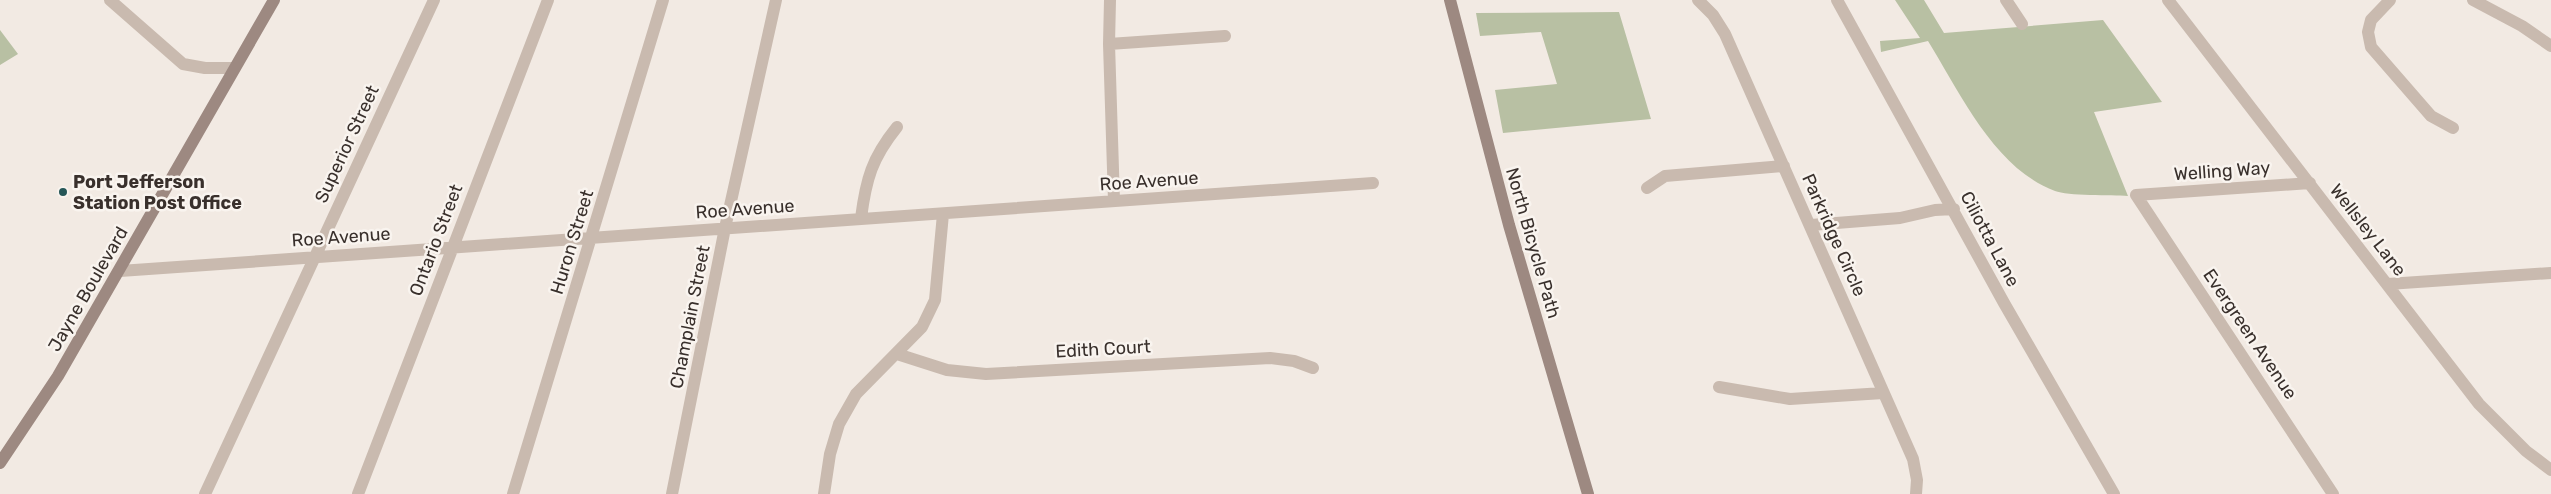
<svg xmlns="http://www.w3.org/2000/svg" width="2551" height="494" viewBox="0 0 2551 494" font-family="Rubik,sans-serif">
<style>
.green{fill:#b8c0a3}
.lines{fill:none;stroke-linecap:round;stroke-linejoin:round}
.street{stroke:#c9baaf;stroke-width:12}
.secondary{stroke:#9d8981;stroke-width:12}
.poi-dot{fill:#255657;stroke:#f9f4ef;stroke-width:2}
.labels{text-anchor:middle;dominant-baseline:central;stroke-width:5;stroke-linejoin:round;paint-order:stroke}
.street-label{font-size:18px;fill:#39302c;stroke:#f9f4ef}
.poi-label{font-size:18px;font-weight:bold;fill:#39302c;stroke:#f9f4ef;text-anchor:start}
</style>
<rect width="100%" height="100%" fill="#f2eae3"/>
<!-- green -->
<path class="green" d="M 1895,0 L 1924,0 L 1944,33 L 2103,20 L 2162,102 L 2094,112 L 2128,196 C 2112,195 2067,196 2055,191 C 1995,169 1960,93 1928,41 L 1881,52 L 1880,41 L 1920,38 Z
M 1619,12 L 1651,119 L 1503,133 L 1495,90 L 1557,84 L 1541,32 L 1480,36 L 1476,13 Z
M 0,30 L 18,54 L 0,65 Z"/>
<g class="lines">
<!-- street -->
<path class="street" d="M 110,0 L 183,64 L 205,68 L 233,68
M 1110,0 L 1109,44 L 1114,201
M 1698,0 L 1713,15 L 1725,34 L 1913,459 L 1917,480 L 1916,494
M 1837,0 L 2004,303 L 2114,494
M 2006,0 L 2022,24
M 2168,0 L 2479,404 L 2526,451 L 2551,470
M 2390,0 L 2371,20 L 2368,32 L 2371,47 L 2431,116 L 2453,128
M 2473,0 L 2522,26 L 2551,46
M 1109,44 L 1225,36
M 2310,183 L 2136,195 L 2333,494
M 1647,188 L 1665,176 L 1784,166
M 861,218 C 866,179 872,158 897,127
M 1811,225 L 1900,218 L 1935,210 L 1954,209
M 120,271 L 1373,183
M 2388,284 L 2551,273
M 897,354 L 947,370 L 986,374 L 1270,358 L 1294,361 L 1313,368
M 1719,387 L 1790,399 L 1883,393
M 205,494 L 434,0
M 358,494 L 548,0
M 513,494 L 663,0
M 672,494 L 725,228 L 776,0
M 824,494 L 830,454 L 839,424 L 856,394 L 922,327 L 935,300 L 943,214"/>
<!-- secondary -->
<path class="secondary" d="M 1450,0 L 1509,225 L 1588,494
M 0,463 L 58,376 L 274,0"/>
</g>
<!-- markers -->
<circle class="poi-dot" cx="63" cy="192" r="5"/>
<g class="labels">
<!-- street labels -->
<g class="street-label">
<text transform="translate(347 144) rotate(-65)">Superior Street</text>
<text transform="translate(2222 171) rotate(-4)">Welling Way</text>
<text transform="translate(1149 181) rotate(-4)">Roe Avenue</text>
<text transform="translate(745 209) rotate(-4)">Roe Avenue</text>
<text transform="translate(2368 230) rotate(52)">Wellsley Lane</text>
<text transform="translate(1834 235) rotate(66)">Parkridge Circle</text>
<text transform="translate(341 237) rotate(-4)">Roe Avenue</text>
<text transform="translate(1990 239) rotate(62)">Ciliotta Lane</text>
<text transform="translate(436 240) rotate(-69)">Ontario Street</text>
<text transform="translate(572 242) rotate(-73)">Huron Street</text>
<text transform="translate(1533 243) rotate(74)">North Bicycle Path</text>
<text transform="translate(88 289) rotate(-60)">Jayne Boulevard</text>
<text transform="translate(690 317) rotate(-79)">Champlain Street</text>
<text transform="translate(2250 334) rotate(56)">Evergreen Avenue</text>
<text transform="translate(1103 349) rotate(-3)">Edith Court</text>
</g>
<!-- poi labels -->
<g class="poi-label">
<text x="73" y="182">Port Jefferson<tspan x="73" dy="21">Station Post Office</tspan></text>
</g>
</g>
</svg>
